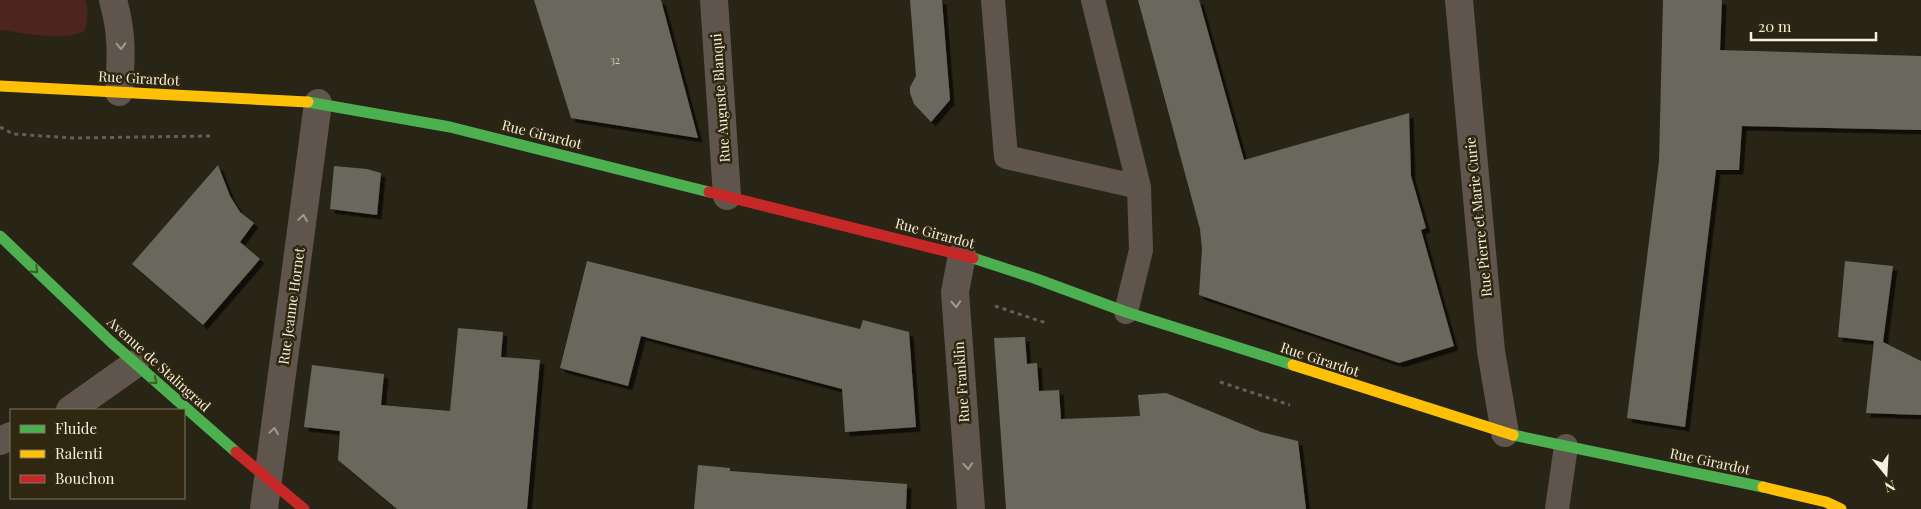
<svg xmlns="http://www.w3.org/2000/svg" width="1921" height="509" viewBox="0 0 1921 509" font-family="'Playfair Display',serif">
<style>
.green{fill:#4e241f}
.building{fill:#68685c;filter:url(#shadow)}
.lines{fill:none;stroke-linecap:round;stroke-linejoin:round}
.path{stroke:#645e56;stroke-width:3;stroke-dasharray:4 4;stroke-linecap:butt}
.lane{stroke:#5f554c;stroke-width:24}
.street{stroke:#5f554c;stroke-width:28}
.fast{stroke:#4caf50;stroke-width:11}
.slow{stroke:#ffc107;stroke-width:11}
.jam{stroke:#c62828;stroke-width:11}
.oneway{stroke:#a29b8f}
.oneway2{stroke:#3b5d29}
.labels{text-anchor:middle;dominant-baseline:central;stroke-width:5;stroke-linejoin:round;paint-order:stroke}
.number-label{font-size:11px;fill:#d2cec0}
.street-label{font-size:14px;fill:#f5f0e1;stroke:#2f270f}
</style>
<defs>
<filter id="shadow"><feDropShadow dx="4.5" dy="4.5" stdDeviation="0" flood-color="#0009"/></filter>
</defs>
<rect width="100%" height="100%" fill="#282416"/>
<!-- green -->
<path class="green" d="M 0,0 L 85,0 C 89,10 88,20 85,31 C 63,42 25,33 0,30 Z"/>
<!-- building -->
<path class="building" d="M 534,0 L 661,0 L 698,138 L 571,118 Z
M 910,0 L 942,0 L 950,100 L 931,122 L 914,104 L 910,93 L 910,87 L 916,76 Z
M 1138,0 L 1199,0 L 1244,160 L 1409,113 L 1411,176 L 1426,228 L 1421,230 L 1454,346 L 1399,363 L 1199,295 L 1202,249 L 1200,229 Z
M 1663,0 L 1722,0 L 1720,50 L 1921,56 L 1921,130 L 1742,126 L 1739,170 L 1716,170 L 1685,427 L 1627,418 L 1659,161 Z
M 218,165 L 230,196 L 240,212 L 254,223 L 240,242 L 260,259 L 203,325 L 132,264 Z
M 334,166 L 367,169 L 381,173 L 377,215 L 330,209 Z
M 587,261 L 860,329 L 863,320 L 909,332 L 916,427 L 845,432 L 842,389 L 641,336 L 628,386 L 560,368 Z
M 1845,261 L 1893,266 L 1883,342 L 1921,361 L 1921,415 L 1866,413 L 1874,341 L 1838,337 Z
M 458,328 L 503,332 L 501,357 L 540,360 L 527,509 L 397,509 L 338,460 L 340,431 L 304,427 L 312,365 L 384,374 L 381,405 L 450,411 Z
M 1025,337 L 1027,364 L 1037,363 L 1039,391 L 1059,390 L 1061,419 L 1140,416 L 1138,395 L 1166,393 L 1261,432 L 1298,441 L 1306,509 L 1006,509 L 994,338 Z
M 698,465 L 730,468 L 730,471 L 907,484 L 906,509 L 694,509 Z"/>
<g class="lines">
<!-- path -->
<path class="path" d="M 0,127 L 13,134 L 74,138 L 210,136
M 995,306 L 1046,323
M 1220,382 L 1290,405"/>
<!-- lane -->
<path class="lane" d="M 993,0 L 1006,157 L 1139,187 L 1141,250 L 1126,312
M 1093,0 L 1139,187
M 1557,509 L 1566,446"/>
<!-- street -->
<path class="street" d="M 113,0 C 123,35 121,57 119,92
M 714,0 L 727,196
M 1459,0 L 1491,351 L 1505,433
M 962,255 L 955,292 L 971,509
M 70,410 L 135,364
M 0,441 L 11,436
M 264,509 L 318,103"/>
<!-- fast -->
<path class="fast" d="M 308,102 L 450,127 L 709,192
M 0,236 L 111,342 L 236,452
M 973,258 L 1034,278 L 1126,312 L 1293,365
M 1513,435 L 1763,487"/>
<!-- slow -->
<path class="slow" d="M 0,86 L 308,102
M 1293,365 L 1513,435
M 1763,487 L 1826,502 L 1841,509"/>
<!-- jam -->
<path class="jam" d="M 709,192 L 973,258
M 236,452 L 304,509"/>
</g>
<!-- one-way arrows -->
<defs><path id="oneway-chevron" d="M-2-3.5L2.5 0L-2 3.5" fill="none" stroke-width="1.6" stroke-linecap="round" stroke-linejoin="round" transform="scale(1.25)"/></defs>
<g class="oneway">
<use href="#oneway-chevron" transform="translate(121 46) rotate(89)"/>
<use href="#oneway-chevron" transform="translate(303 218) rotate(-82)"/>
<use href="#oneway-chevron" transform="translate(956 304) rotate(87)"/>
<use href="#oneway-chevron" transform="translate(274 431) rotate(-82)"/>
<use href="#oneway-chevron" transform="translate(968 466) rotate(86)"/>
</g>
<g class="oneway2">
<use href="#oneway-chevron" transform="translate(35 270) rotate(44)"/>
<use href="#oneway-chevron" transform="translate(154 381) rotate(41)"/>
</g>
<g class="labels">
<!-- number labels -->
<g class="number-label">
<text x="615" y="59">32</text>
</g>
<!-- street labels -->
<g class="street-label">
<text transform="translate(139 78) rotate(3)">Rue Girardot</text>
<text transform="translate(720 98) rotate(-94)">Rue Auguste Blanqui</text>
<text transform="translate(542 134) rotate(14)">Rue Girardot</text>
<text transform="translate(1478 217) rotate(-96)">Rue Pierre et Marie Curie</text>
<text transform="translate(935 233) rotate(15)">Rue Girardot</text>
<text transform="translate(291 306) rotate(-82)">Rue Jeanne Hornet</text>
<text transform="translate(1320 359) rotate(18)">Rue Girardot</text>
<text transform="translate(159 364) rotate(42)">Avenue de Stalingrad</text>
<text transform="translate(961 382) rotate(-94)">Rue Franklin</text>
<text transform="translate(1710 461) rotate(12)">Rue Girardot</text>
</g>
</g>
<!-- legend -->
<rect x="10" y="409" width="175" height="90" fill="#2f270f" stroke="#7e7763"/>
<rect x="20" y="425" width="25" height="8" fill="#4caf50" stroke="#7e7763"/>
<text x="55" y="434" font-size="15" fill="#f5f0e1">Fluide</text>
<rect x="20" y="450" width="25" height="8" fill="#ffc107" stroke="#7e7763"/>
<text x="55" y="459" font-size="15" fill="#f5f0e1">Ralenti</text>
<rect x="20" y="475" width="25" height="8" fill="#c62828" stroke="#7e7763"/>
<text x="55" y="484" font-size="15" fill="#f5f0e1">Bouchon</text>
<!-- north arrow -->
<g transform="translate(1886 474) rotate(162)" stroke="#2f270f" stroke-width="4" paint-order="stroke">
<path d="M0-4L9 19L0 12L-9 19Z" fill="#f5f0e1"/>
<text y="-8" font-size="14" font-weight="bold" text-anchor="middle" fill="#f5f0e1">N</text>
</g>
<!-- scale -->
<path d="M1751 32v8h125v-8" fill="none" stroke="#f5f0e1" stroke-width="2.5"/>
<text x="1758" y="32" font-size="15" fill="#f5f0e1" stroke="#2f270f" stroke-width="4" paint-order="stroke">20 m</text>
</svg>
